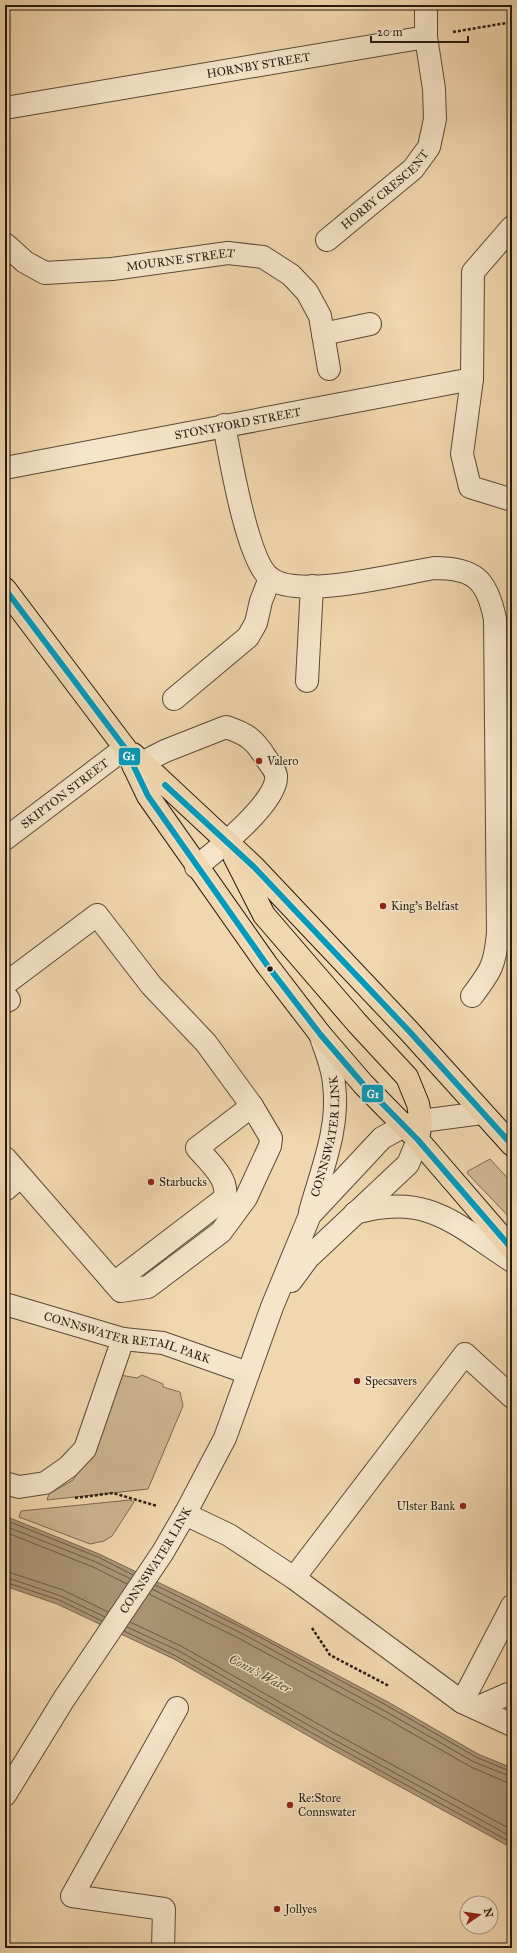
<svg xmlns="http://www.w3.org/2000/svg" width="517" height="1953" viewBox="0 0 517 1953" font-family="'IM FELL Great Primer',serif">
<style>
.green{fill:#ceb794;stroke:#7a6952}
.water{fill:#ac9779;stroke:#76654f}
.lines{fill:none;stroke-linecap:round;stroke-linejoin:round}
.shore{stroke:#685945;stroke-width:1}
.minor-casing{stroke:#584a38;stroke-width:24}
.major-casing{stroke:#251b11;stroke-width:24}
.path{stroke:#251b11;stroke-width:2.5;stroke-dasharray:3 2;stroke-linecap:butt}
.minor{stroke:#f6e5cb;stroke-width:22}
.major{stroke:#f1d7af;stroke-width:22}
.bus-1-casing{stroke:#f6e5cb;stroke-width:9}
.bus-1{stroke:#049bbb;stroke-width:6}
.poi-dot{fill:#8f2418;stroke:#f6e5cb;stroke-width:1.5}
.bus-dot{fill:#251b11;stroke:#f6e5cb;stroke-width:1.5}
.labels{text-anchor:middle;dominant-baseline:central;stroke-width:3;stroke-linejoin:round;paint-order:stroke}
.street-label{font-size:12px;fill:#251b11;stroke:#f6e5cb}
.poi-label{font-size:12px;fill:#251b11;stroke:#f6e5cb;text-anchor:start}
.water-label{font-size:13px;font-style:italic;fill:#5b4d3b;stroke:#f6e5cb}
.line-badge{stroke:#f6e5cb;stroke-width:1.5}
.badge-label{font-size:11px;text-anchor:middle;font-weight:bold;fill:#fff}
</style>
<rect width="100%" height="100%" fill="#f1d7af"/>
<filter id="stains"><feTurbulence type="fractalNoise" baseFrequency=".005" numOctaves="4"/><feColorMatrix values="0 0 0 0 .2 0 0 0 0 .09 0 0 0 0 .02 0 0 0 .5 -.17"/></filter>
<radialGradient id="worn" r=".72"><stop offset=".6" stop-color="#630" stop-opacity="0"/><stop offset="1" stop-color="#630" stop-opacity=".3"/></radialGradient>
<!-- green -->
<path class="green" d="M 490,1159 L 512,1183 L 512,1220 L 467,1173 L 468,1171 Z
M 120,1375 L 137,1378 L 142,1375 L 163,1384 L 163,1387 L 180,1392 L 183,1406 L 148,1489 L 47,1500 L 49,1494 L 73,1480 L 96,1444 Z
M 130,1500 L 134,1502 L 112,1536 L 104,1541 L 90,1544 L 19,1517 L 21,1511 Z"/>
<!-- water -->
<path class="water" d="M 5,1516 L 99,1554 L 197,1601 L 388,1702 L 478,1754 L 512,1768 L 512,1848 L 326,1746 L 174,1659 L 57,1604 L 5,1586 Z"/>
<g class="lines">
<!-- shore -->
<path class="shore" d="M 5,1520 L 98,1557 L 133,1575
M 5,1526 L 96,1562 L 131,1579
M 5,1532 L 93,1567 L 127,1584
M 5,1571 L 63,1590 L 108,1612
M 5,1577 L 61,1596 L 105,1617
M 5,1582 L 59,1600 L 102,1621
M 155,1585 L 245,1629 L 386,1705 L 476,1757 L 512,1772
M 152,1589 L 243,1634 L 383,1710 L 474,1762 L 512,1777
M 149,1594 L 240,1639 L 380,1715 L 471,1767 L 506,1782 L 512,1783
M 130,1622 L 181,1646 L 334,1733 L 512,1830
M 127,1627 L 179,1651 L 331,1738 L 512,1837
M 124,1631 L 176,1656 L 328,1742 L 512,1843"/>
<defs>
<g id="minor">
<path id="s1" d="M 5,108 L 426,37"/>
<path d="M 512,227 L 473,272 L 472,379 L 462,454 L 470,487 L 512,500"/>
<path id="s2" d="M 327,240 L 413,169 L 429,147 L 435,119 L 434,89 L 426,37 L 426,5"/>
<path id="s3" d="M 5,244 L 25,262 L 45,273 L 112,269 L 228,253 L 263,257 L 291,275 L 307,292 L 320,316 L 329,369"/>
<path d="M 323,334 L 370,324"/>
<path d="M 224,425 C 230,456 247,561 270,578 C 298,600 398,574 434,568 C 474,568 487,579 495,619 L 498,933 C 495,965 491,971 472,996"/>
<path id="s4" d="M 5,468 L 472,379"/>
<path d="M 307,681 L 312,586"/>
<path d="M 174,699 L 248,637 L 256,623 L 261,601 L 270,578"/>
<path d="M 134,767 L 165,751 L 226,727 C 247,734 254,739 266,758 C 269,763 276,771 276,776 C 279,801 215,852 196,867"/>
<path id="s5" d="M 5,839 L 125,748"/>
<path d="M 5,984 L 97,915 L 151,985 L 206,1043 L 252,1106 L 271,1138 L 270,1146 L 246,1198 L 221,1232 L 148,1287 L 121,1291 L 5,1158"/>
<path d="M 5,995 L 9,1000 L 5,1002"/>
<path d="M 5,1190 L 20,1177"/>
<path id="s6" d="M 310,1212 C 321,1171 340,1128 334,1084 C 333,1067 325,1050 320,1034"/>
<path d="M 355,1213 C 427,1192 455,1224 512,1261"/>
<path d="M 291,1281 L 308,1258 L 408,1164 L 418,1140"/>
<path d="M 114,1283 L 224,1199 C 231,1180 208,1161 197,1148 L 252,1106"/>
<path id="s7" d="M 5,1304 L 123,1339 L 163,1343 L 248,1373"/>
<path d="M 5,1483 L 19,1487 L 45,1483 L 68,1467 L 85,1449 L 123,1339"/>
<path d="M 185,1514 L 229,1535 L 294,1578 L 462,1702 L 512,1606"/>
<path d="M 294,1578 L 465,1354 L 512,1397"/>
<path d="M 462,1702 L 512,1725"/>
<path d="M 476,1708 L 508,1694 L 512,1694"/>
<path id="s8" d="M 5,1795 L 64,1699 L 163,1552 L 185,1514 L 225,1438 L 272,1307 L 310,1215 L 382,1138 L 404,1126 L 421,1121 L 482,1113"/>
<path d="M 163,1948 L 164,1909 L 72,1896 L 177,1708"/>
</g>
<path id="major" d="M 5,589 L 125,748 L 148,796 L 267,965 L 320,1034 L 363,1084 L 418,1140 L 512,1249
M 133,754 L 254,867 L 409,1031 L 512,1145
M 234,856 L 264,915 L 357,1023 L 407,1077 L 418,1104 L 421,1121 L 418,1140"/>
</defs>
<!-- minor casing -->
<use href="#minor" class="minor-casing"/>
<!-- major casing -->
<use href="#major" class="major-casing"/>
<!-- path -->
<path class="path" d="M 453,32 L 512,22
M 75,1498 L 113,1493 L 157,1506
M 312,1628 L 330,1655 L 389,1686"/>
<!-- minor -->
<use href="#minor" class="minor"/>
<!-- major -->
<use href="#major" class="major"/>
<defs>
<path id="bus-1" d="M 5,589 L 125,748 L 148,796 L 267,965 L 320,1034 L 363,1084 L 418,1140 L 512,1249
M 165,785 L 254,867 L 409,1031 L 512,1145"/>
</defs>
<!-- bus-1 casing -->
<use href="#bus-1" class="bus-1-casing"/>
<!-- bus-1 -->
<use href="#bus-1" class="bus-1"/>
</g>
<!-- markers -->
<g class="poi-dot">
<circle cx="259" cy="761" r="4"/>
<circle cx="383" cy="906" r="4"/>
<circle cx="151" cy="1182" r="4"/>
<circle cx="357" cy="1381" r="4"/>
<circle cx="463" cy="1506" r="4"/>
<circle cx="290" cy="1805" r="4"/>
<circle cx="277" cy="1909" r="4"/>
</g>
<circle class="bus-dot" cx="270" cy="969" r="3.5"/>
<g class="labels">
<!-- street labels -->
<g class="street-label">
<text stroke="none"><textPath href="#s1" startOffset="257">HORNBY STREET</textPath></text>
<text stroke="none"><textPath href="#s2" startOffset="77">HORBY CRESCENT</textPath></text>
<text stroke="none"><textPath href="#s3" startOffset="186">MOURNE STREET</textPath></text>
<text stroke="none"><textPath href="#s4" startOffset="237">STONYFORD STREET</textPath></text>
<text stroke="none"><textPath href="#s5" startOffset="75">SKIPTON STREET</textPath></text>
<text stroke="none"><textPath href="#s6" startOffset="78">CONNSWATER LINK</textPath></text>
<text stroke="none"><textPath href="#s7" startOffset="127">CONNSWATER RETAIL PARK</textPath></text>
<text stroke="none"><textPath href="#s8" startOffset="279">CONNSWATER LINK</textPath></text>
</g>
<!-- poi labels -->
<g class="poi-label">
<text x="267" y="761">Valero</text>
<text x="391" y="906">King's Belfast</text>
<text x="159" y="1182">Starbucks</text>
<text x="365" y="1381">Specsavers</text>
<text x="455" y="1506" text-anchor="end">Ulster Bank</text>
<text x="298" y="1798">Re:Store<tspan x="298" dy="14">Connswater</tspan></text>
<text x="285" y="1909">Jollyes</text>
</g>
<!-- water labels -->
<g class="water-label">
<text transform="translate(260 1674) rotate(28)">Conn's Water</text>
</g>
</g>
<g class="line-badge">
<rect x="118" y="747" width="23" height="19" rx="4" fill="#049bbb"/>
<rect x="361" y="1084" width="23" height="19" rx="4" fill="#049bbb"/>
</g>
<g class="badge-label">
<text x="129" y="760">G1</text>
<text x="373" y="1098">G1</text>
</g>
<!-- margin -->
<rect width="517" height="1953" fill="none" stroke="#f1d7af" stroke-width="20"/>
<rect x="6" y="6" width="505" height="1941" fill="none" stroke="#251b11" stroke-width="2"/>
<rect x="10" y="10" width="497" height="1933" fill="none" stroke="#251b11"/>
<!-- north arrow -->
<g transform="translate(479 1915) rotate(77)"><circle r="19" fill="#f6e5cb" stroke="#a29481"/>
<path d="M0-3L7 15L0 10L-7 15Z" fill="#8f2418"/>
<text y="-6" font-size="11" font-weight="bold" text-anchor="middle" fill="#251b11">N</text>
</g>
<!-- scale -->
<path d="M371 36v6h97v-6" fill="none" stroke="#251b11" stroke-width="2"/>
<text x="377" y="36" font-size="12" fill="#251b11" stroke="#f6e5cb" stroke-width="3" paint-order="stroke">20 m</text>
<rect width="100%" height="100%" filter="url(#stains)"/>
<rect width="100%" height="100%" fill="url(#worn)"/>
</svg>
